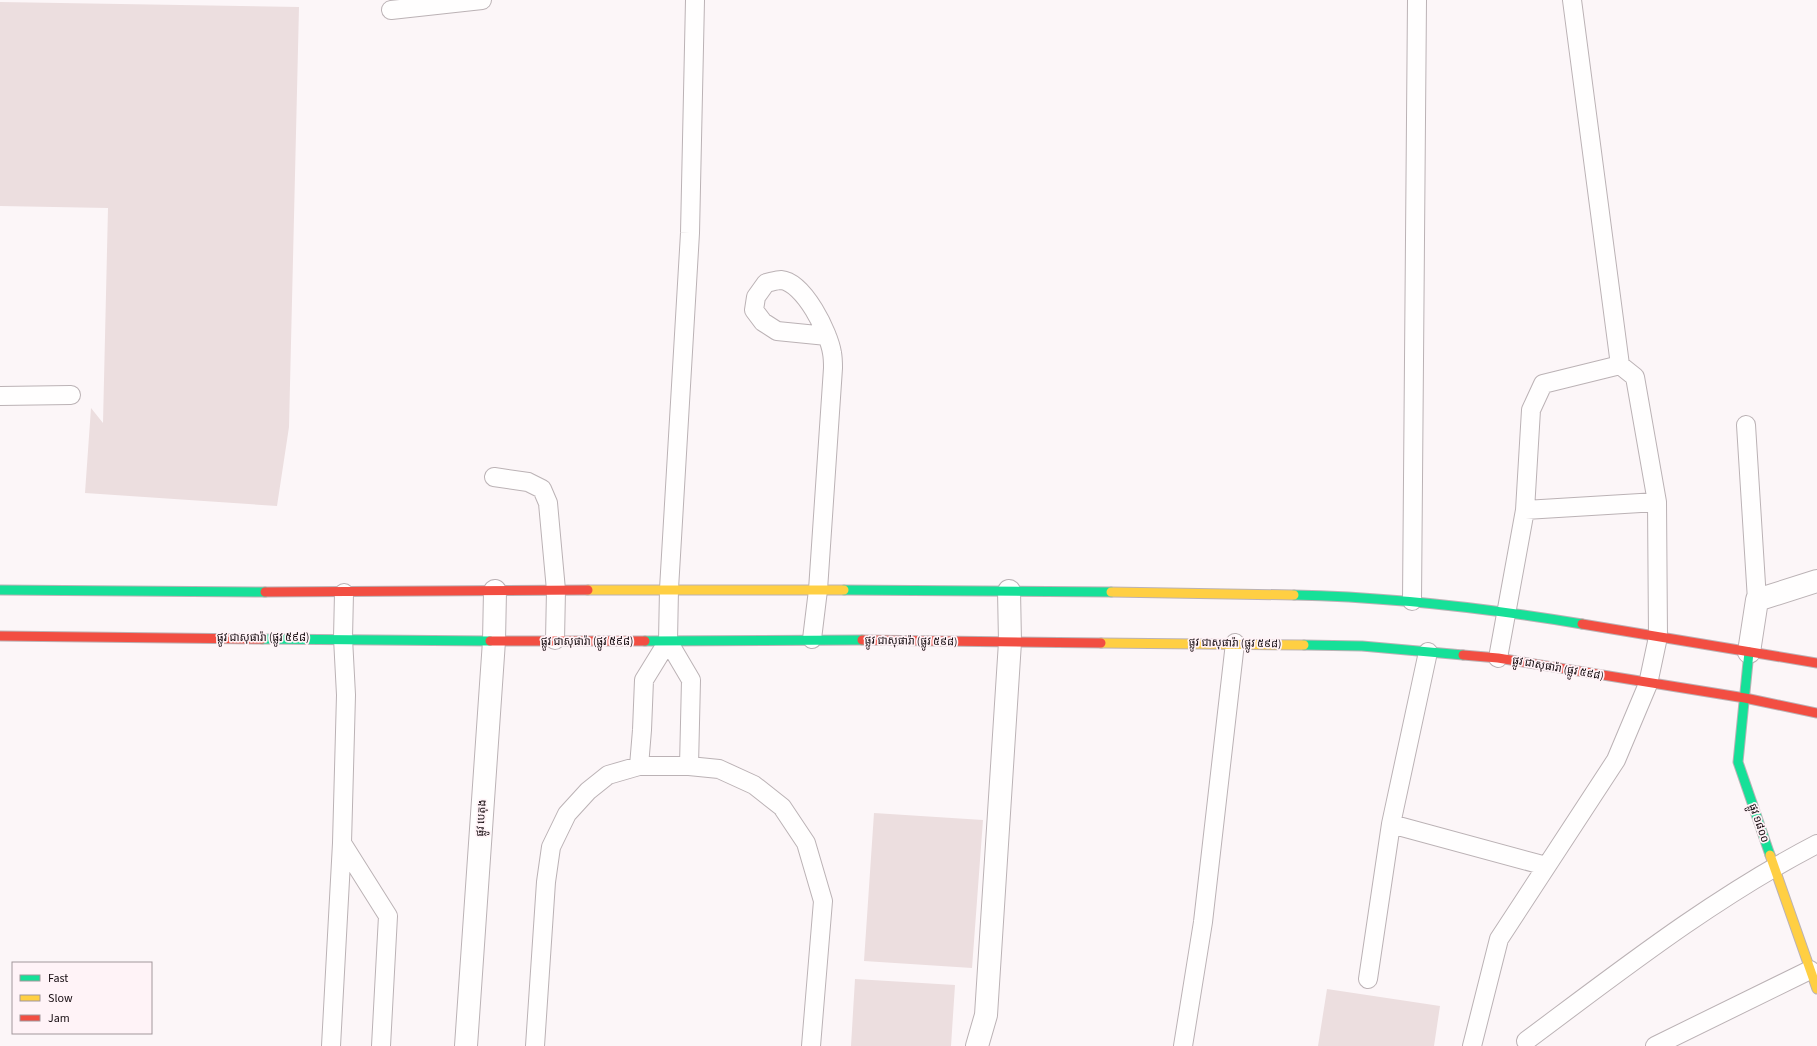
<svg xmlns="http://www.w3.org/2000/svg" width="1817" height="1046" viewBox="0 0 1817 1046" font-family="'Source Sans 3','Noto Sans Khmer',sans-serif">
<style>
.building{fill:#ecdedf}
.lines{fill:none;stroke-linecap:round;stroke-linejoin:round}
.lane-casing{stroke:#bbb2b5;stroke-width:20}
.street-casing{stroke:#bbb2b5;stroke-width:24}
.fast-casing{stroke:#bbb2b5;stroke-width:11}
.slow-casing{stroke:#bbb2b5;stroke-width:11}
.jam-casing{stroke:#bbb2b5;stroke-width:11}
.lane{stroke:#fffefe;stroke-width:18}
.street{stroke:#fffefe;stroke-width:22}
.fast{stroke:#16e098;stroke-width:9}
.slow{stroke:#ffcf43;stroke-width:9}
.jam{stroke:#f24e42;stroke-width:9}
.labels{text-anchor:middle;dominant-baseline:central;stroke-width:3.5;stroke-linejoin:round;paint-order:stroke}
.street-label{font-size:11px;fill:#160c10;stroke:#fff3f7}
</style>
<rect width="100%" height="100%" fill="#fcf6f8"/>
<!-- building -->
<path class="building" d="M 0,2 L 299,7 L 289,427 L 277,506 L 85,493 L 91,408 L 103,423 L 108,208 L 0,206 Z
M 874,813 L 983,820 L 972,968 L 864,961 Z
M 855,979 L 955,985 L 951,1046 L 851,1046 Z
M 1327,989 L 1440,1006 L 1434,1046 L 1318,1046 Z"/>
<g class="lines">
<defs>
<path id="lane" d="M 391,10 L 482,0
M 0,396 L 71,395
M 1746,425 L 1757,600
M 494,477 L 528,482 L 542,489 L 548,503 L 556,590 L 555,640
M 1525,510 L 1531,410 L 1543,384 L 1620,365
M 1412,601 L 1417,0
M 812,639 L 818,590 L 833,368 C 833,363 833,358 832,353 C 829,333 804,282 781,280 C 777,280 771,282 766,283 L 756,297 L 754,310 L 763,322 L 777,331 L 827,336
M 668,641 L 691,680 L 689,766
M 1498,658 L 1525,510 L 1657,502
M 639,766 L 642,730 L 644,680 L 668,641 L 669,589 L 690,233 L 695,0
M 1391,824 L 1546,866
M 342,843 L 388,916 L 381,1046
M 1368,979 L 1391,824 L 1428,652
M 1526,1041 C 1620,971 1713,898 1817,844
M 331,1046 L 342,843 L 346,695 L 343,638 L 344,593
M 535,1046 L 546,882 L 551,847 L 567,814 L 588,791 L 608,775 L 639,766 L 689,766 L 719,769 L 754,785 L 782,807 L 806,843 L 823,901 L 811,1046
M 1183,1046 L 1203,922 L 1235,643
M 1472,1046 L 1499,939 L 1616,760 L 1648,684 L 1658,637 L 1657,502 L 1635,377 L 1620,365 L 1572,0
M 1655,1046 L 1810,970"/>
<path id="street" d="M 1749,652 L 1757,600 L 1817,581
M 466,1046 L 494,641 L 495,591
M 977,1046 L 986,1015 L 1010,642 L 1009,591"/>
<path id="fast" d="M 0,590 L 265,592
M 844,590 L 1111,592
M 1294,595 C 1391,597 1486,608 1582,624
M 262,639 L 490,641
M 645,641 L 862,640
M 1304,645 L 1362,646 L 1463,655
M 1749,652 L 1738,762 L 1770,855"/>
<path id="slow" d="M 588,590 L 844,590
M 1111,592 L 1294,595
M 1101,643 L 1304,645
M 1770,855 L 1817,989"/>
<path id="jam" d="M 265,592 L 588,590
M 1582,624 L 1817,663
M 0,636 L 262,639
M 862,640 L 1101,643
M 490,641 L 645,641
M 1463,655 L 1498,658 L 1745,698 L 1817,713"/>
</defs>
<!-- lane casing -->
<use href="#lane" class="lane-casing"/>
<!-- street casing -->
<use href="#street" class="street-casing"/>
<!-- fast casing -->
<use href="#fast" class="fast-casing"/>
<!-- slow casing -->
<use href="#slow" class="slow-casing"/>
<!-- jam casing -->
<use href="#jam" class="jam-casing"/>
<!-- lane -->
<use href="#lane" class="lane"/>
<!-- street -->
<use href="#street" class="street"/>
<!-- fast -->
<use href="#fast" class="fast"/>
<!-- slow -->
<use href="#slow" class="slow"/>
<!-- jam -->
<use href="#jam" class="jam"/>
</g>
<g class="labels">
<!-- street labels -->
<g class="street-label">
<text x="263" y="637">ផ្លូវ ជាសុផារ៉ា (ផ្លូវ ៥៩៨)</text>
<text x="587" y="641">ផ្លូវ ជាសុផារ៉ា (ផ្លូវ ៥៩៨)</text>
<text transform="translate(911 641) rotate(1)">ផ្លូវ ជាសុផារ៉ា (ផ្លូវ ៥៩៨)</text>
<text transform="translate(1235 643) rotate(1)">ផ្លូវ ជាសុផារ៉ា (ផ្លូវ ៥៩៨)</text>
<text transform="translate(1558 668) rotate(10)">ផ្លូវ ជាសុផារ៉ា (ផ្លូវ ៥៩៨)</text>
<text transform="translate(481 818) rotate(-86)">ផ្លូវ បេតុង</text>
<text transform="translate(1759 823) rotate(71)">ផ្លូវ ១៨០០</text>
</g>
</g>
<!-- legend -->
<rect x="12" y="962" width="140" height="72" fill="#fff3f7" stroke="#a2979b"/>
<rect x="20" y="975" width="20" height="6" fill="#16e098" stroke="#a2979b"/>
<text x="48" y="982" font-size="12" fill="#160c10">Fast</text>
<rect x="20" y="995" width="20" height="6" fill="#ffcf43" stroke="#a2979b"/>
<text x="48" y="1002" font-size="12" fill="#160c10">Slow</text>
<rect x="20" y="1015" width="20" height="6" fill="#f24e42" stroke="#a2979b"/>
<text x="48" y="1022" font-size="12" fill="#160c10">Jam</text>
</svg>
